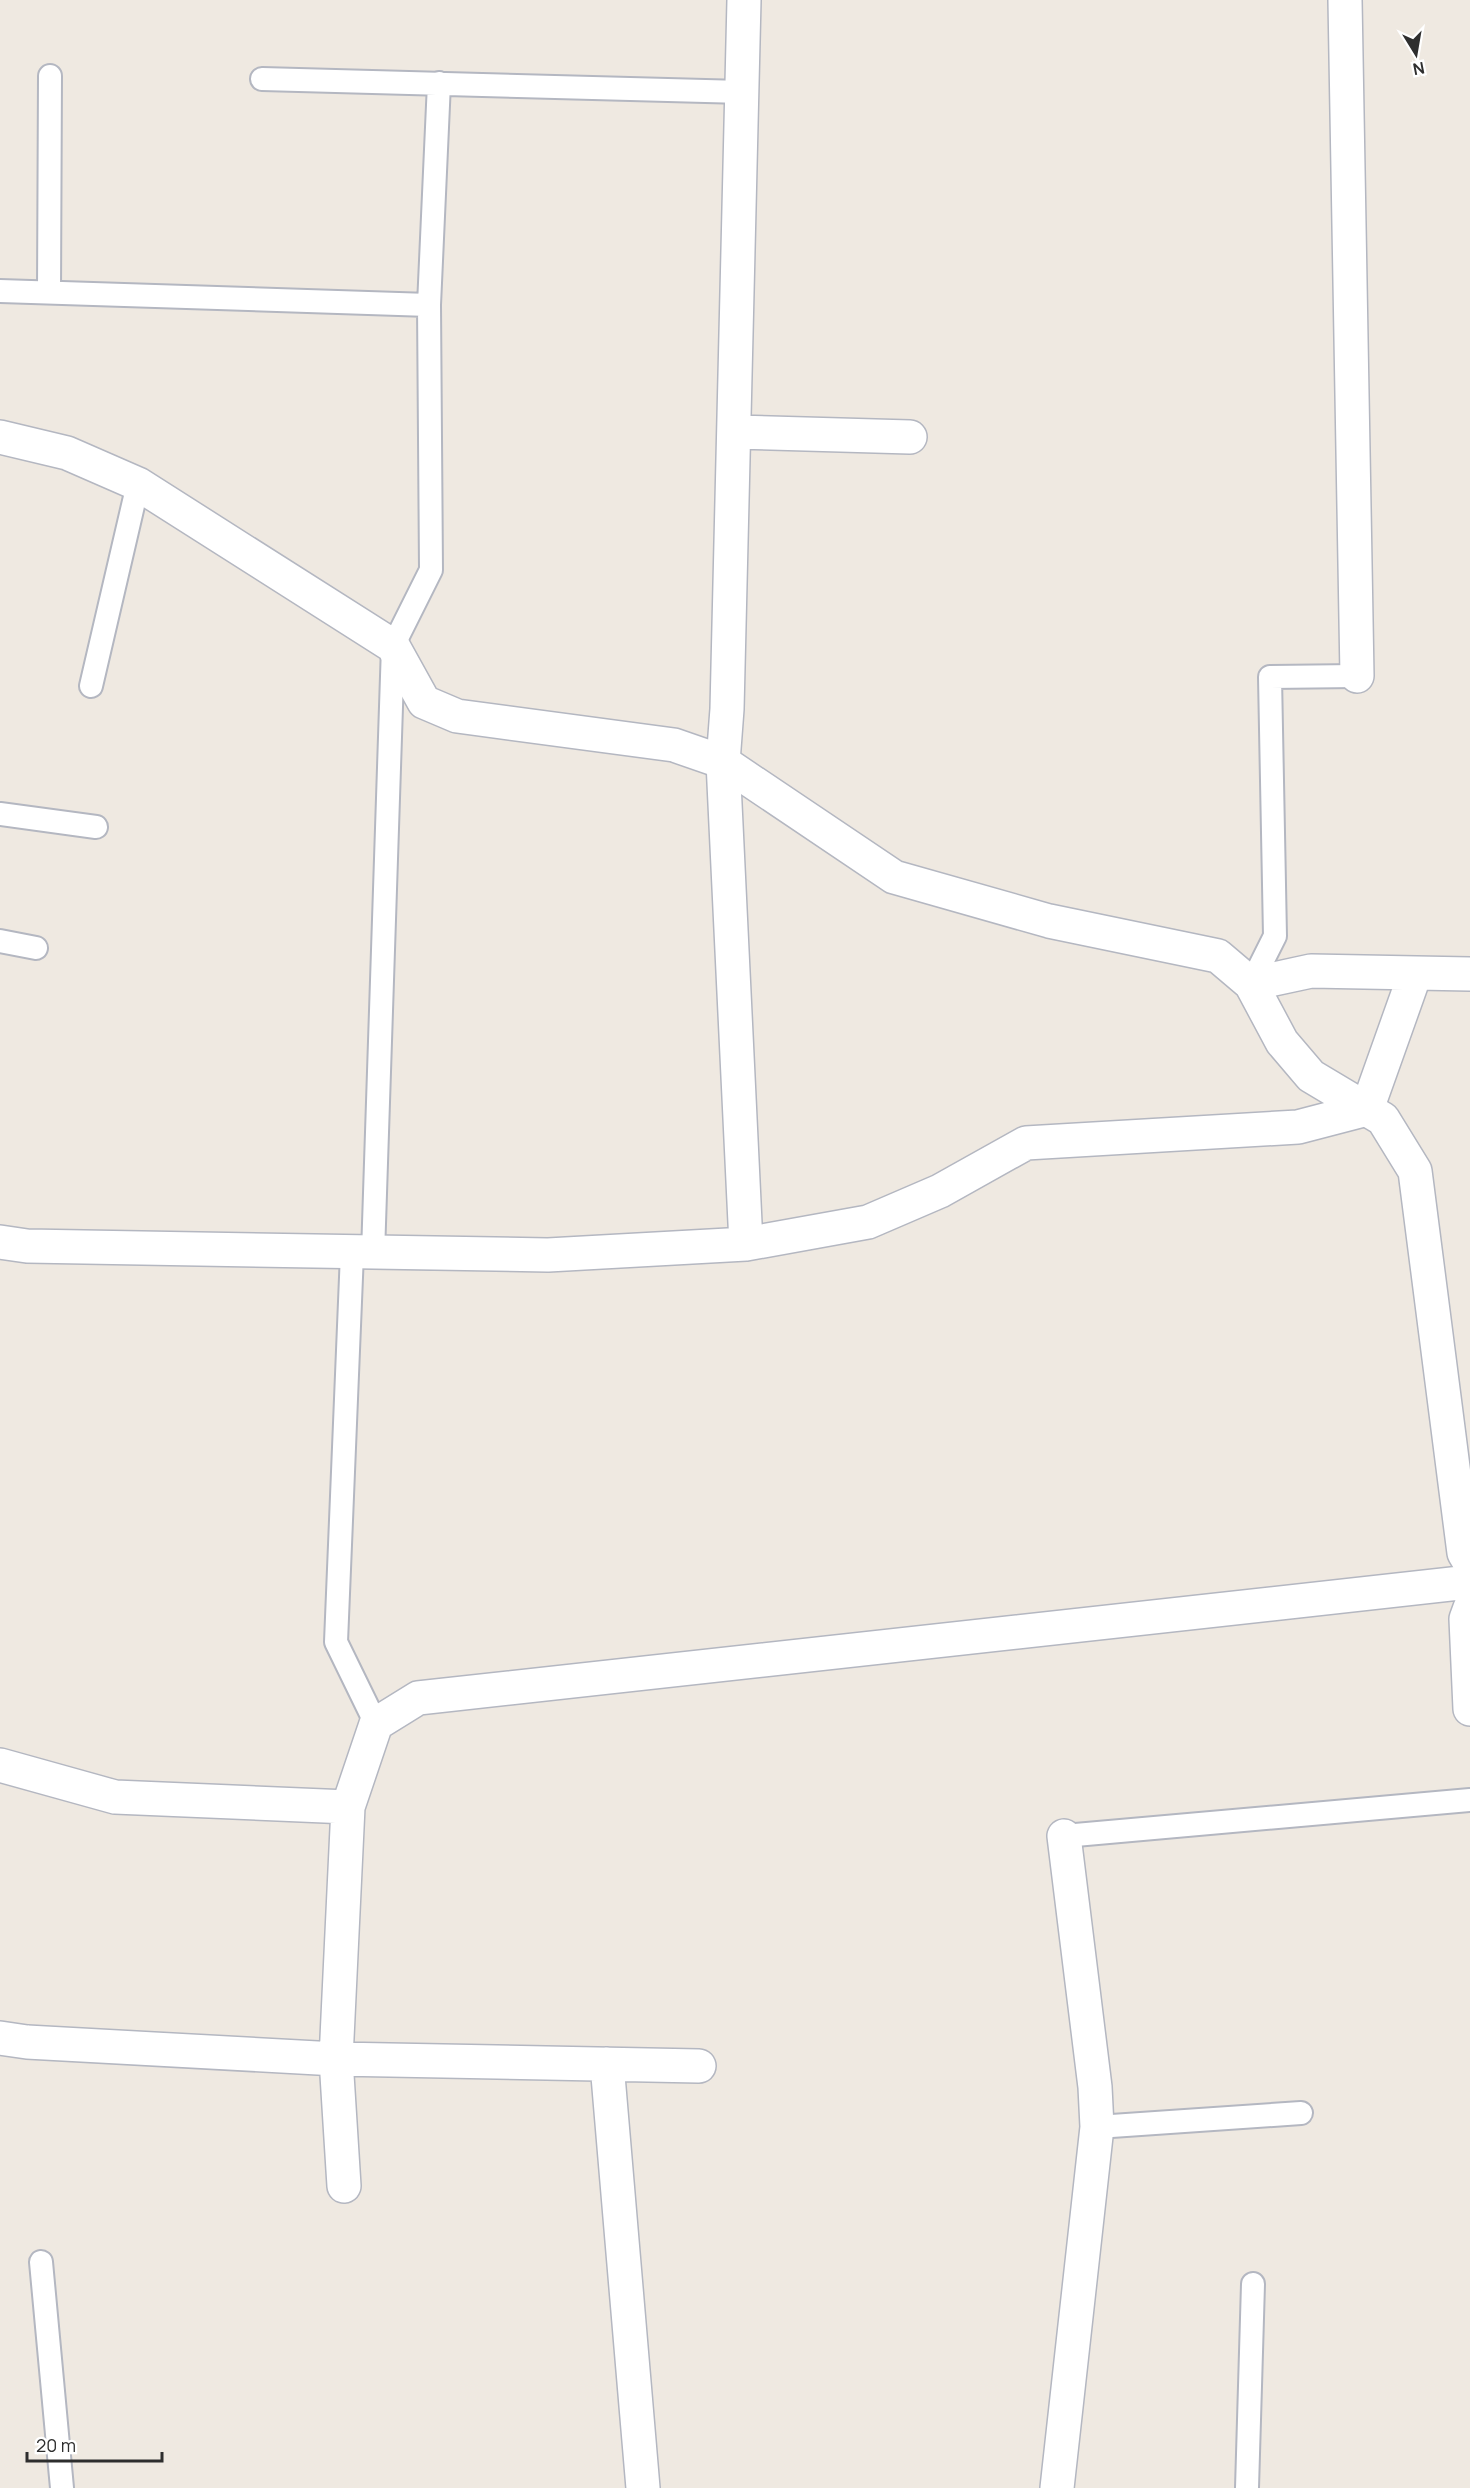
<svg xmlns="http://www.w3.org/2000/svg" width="1470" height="2488" viewBox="0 0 1470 2488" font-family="Manrope,sans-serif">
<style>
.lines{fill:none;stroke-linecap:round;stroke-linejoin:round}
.lane-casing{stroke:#b4b7c1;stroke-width:26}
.street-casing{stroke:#b4b7c1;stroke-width:36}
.secondary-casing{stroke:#b4b7c1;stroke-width:36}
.lane{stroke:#fff;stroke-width:22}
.street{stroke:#fff;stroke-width:33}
.secondary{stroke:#fff;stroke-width:33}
</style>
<rect width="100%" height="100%" fill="#efe9e1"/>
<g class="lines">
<defs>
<path id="lane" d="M 262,79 L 743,92
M 0,291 L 429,305
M 49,292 L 50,76
M 91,686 L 138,484
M 0,814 L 96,827
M 0,941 L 36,948
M 1251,984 L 1275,936 L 1270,677 L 1357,676
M 352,1253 L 336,1642 L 376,1724
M 373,1254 L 393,646 L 431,570 L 429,305 L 439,83
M 1064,1836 L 1470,1800
M 1097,2127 L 1301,2113
M 41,2262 L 62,2488
M 1247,2488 L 1253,2284"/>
<path id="street" d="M 744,0 L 727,709 L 723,762 L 746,1244
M 1345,0 L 1357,676
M 734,432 L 910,437
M 1251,984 L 1311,971 L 1470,974
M 0,1242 L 27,1246 L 548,1255 L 746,1244 L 868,1222 L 940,1191 L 1026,1143 L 1298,1127 L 1367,1109 L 1415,974
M 1470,1608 L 1466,1619 L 1470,1709
M 0,1765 L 115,1797 L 348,1807
M 0,2038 L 27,2042 L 336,2059 L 699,2066
M 607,2064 L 643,2488
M 344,2186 L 336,2059 L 348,1807 L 376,1724 L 418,1698 L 1470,1582
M 1057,2488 L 1097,2127 L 1095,2087 L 1064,1836"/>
<path id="secondary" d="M 0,437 L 67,453 L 138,484 L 393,646 L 424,702 L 457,716 L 674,745 L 723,762 L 894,877 L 1049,921 L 1218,956 L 1251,984 L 1282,1042 L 1311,1076 L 1383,1119 L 1415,1171 L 1464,1553 L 1470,1563"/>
</defs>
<!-- lane casing -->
<use href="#lane" class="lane-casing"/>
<!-- street casing -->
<use href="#street" class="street-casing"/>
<!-- secondary casing -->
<use href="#secondary" class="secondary-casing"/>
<!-- lane -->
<use href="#lane" class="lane"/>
<!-- street -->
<use href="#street" class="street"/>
<!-- secondary -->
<use href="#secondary" class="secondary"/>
</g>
<!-- north arrow -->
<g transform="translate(1416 54) rotate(169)" stroke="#ffffff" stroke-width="4.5" paint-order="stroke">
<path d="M0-4.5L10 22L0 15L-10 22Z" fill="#2e2e2e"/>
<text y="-9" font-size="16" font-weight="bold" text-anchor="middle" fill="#2e2e2e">N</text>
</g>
<!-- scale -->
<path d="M27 2452v9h135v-9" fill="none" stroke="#2e2e2e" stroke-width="3"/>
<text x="36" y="2452" font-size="18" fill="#2e2e2e" stroke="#ffffff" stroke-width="4.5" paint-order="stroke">20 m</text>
</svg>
